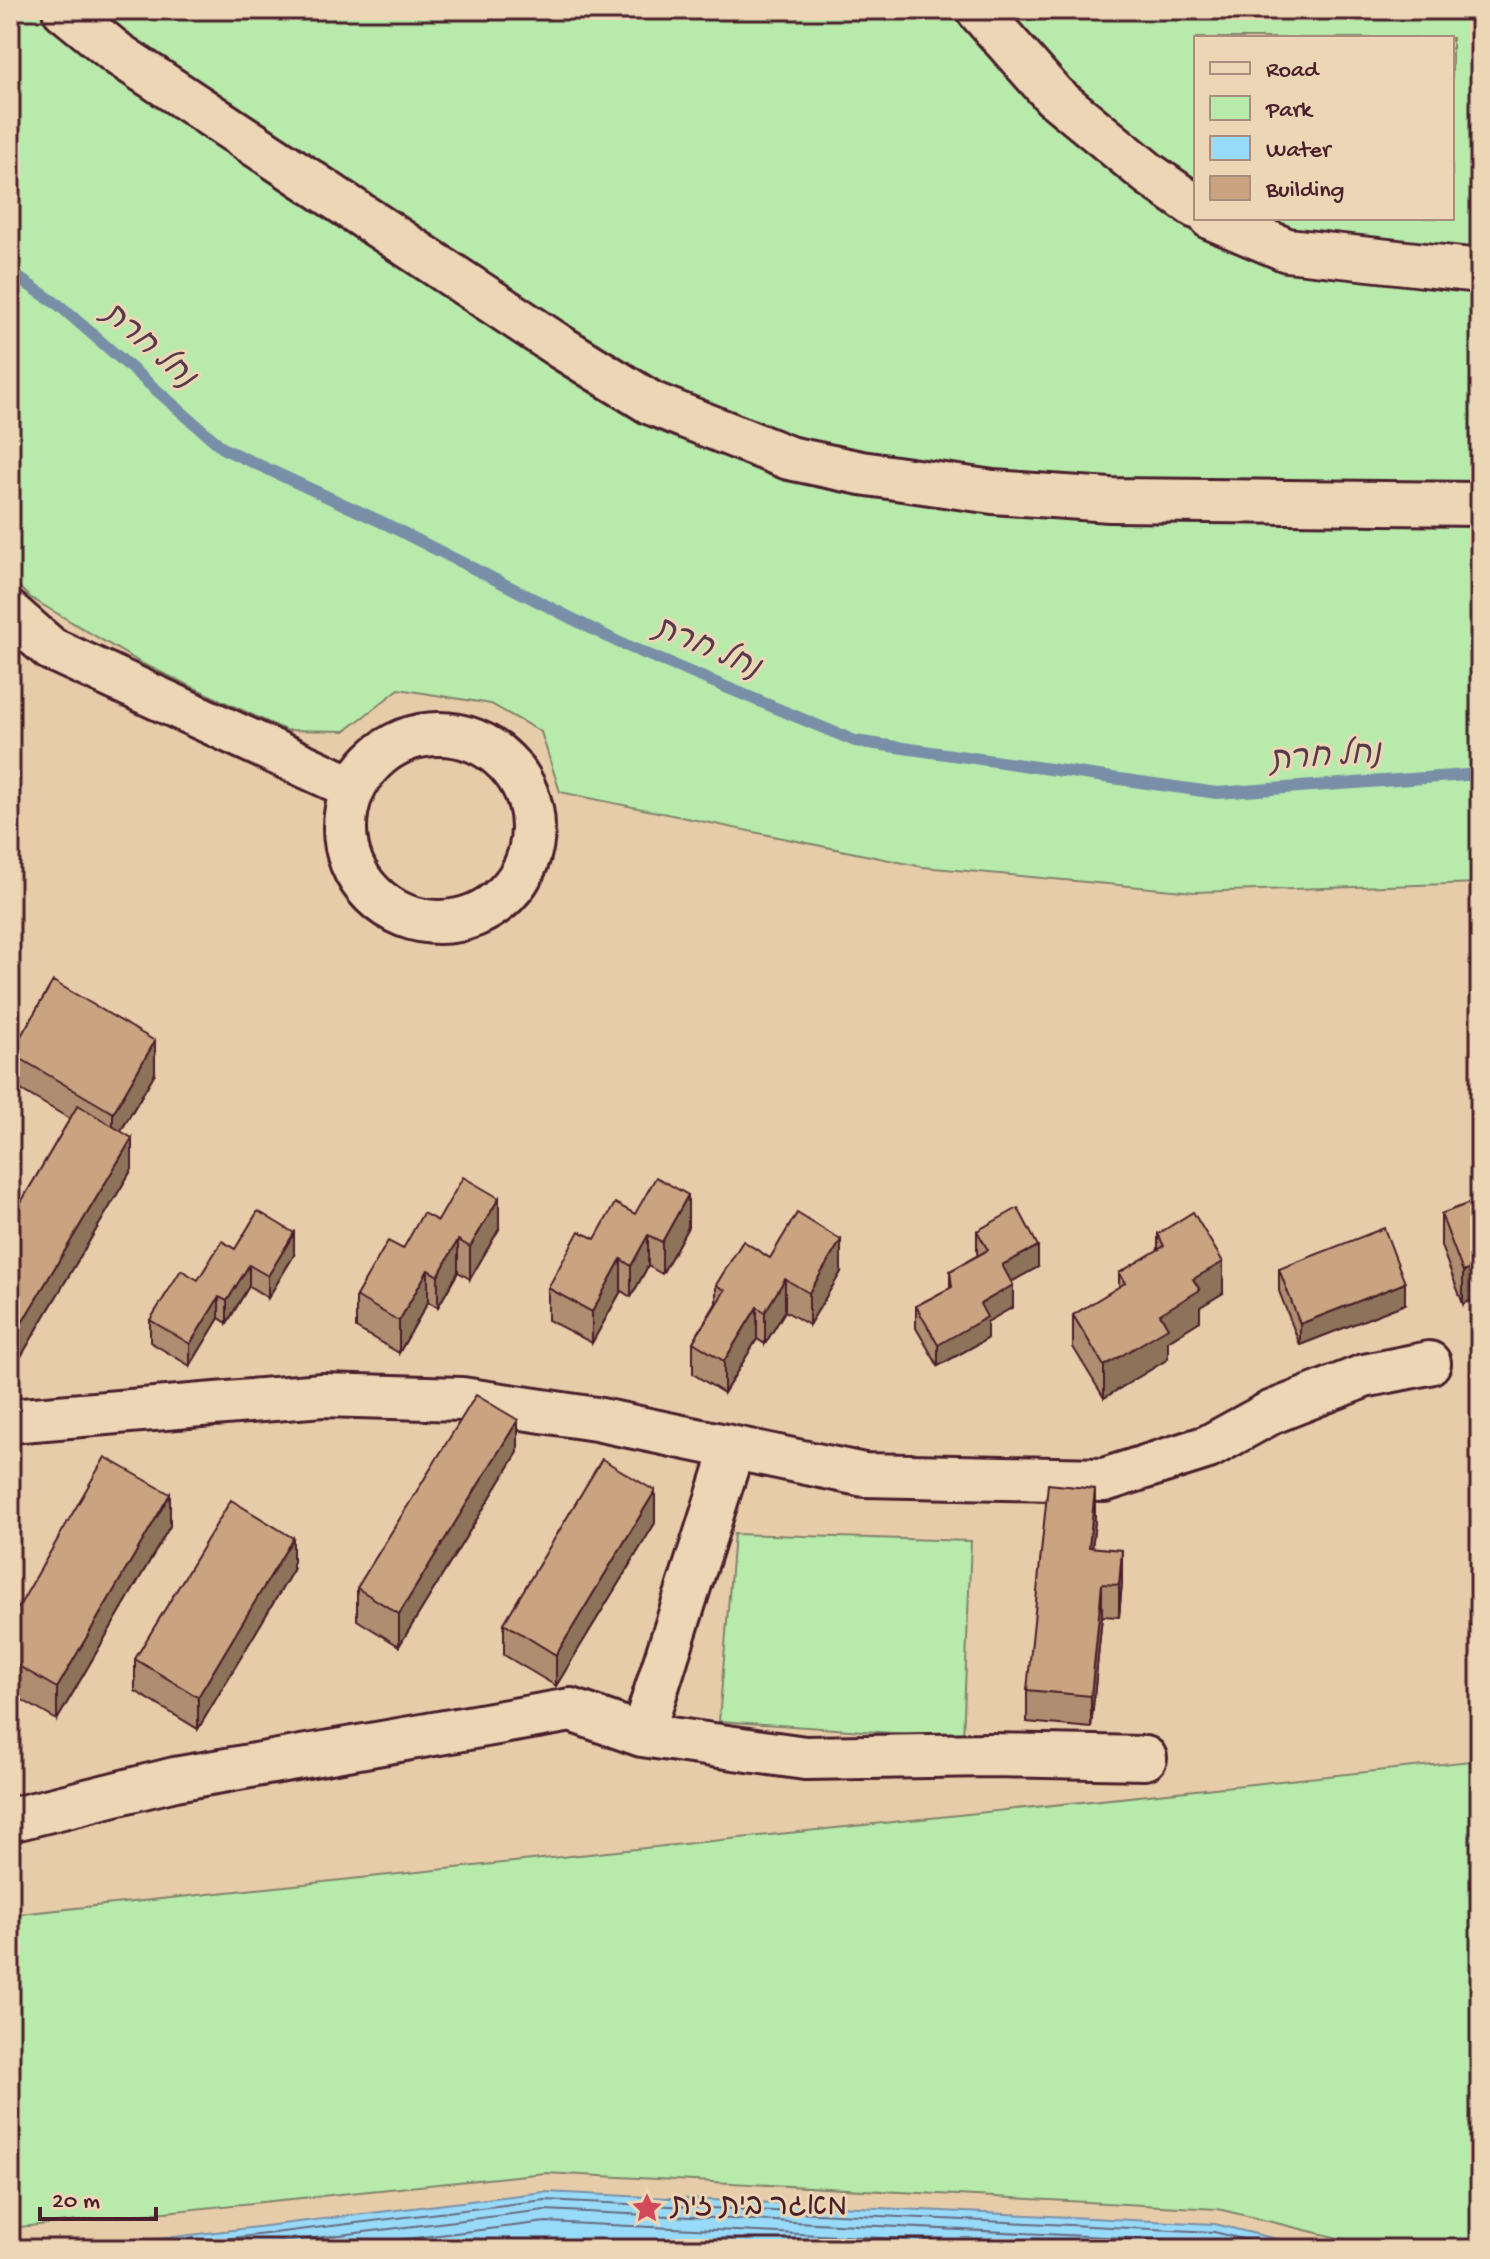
<svg xmlns="http://www.w3.org/2000/svg" width="1490" height="2259" viewBox="0 0 1490 2259" font-family="'Gochi Hand','Playpen Sans Hebrew',sans-serif">
<style>
.green{fill:#b7eaab;stroke:#80846b;stroke-width:2;fill-rule:evenodd}
.water{fill:#97daf9;stroke:#788fa7;stroke-width:2}
.lines{fill:none;stroke-linecap:round;stroke-linejoin:round}
.shore{stroke:#696a7d;stroke-width:2}
.stream{stroke:#788fa7;stroke-width:12}
.minor-casing{stroke:#4a1f2b;stroke-width:48}
.minor{stroke:#ecd6b5;stroke-width:42}
.wall{fill:#ae8d6f;stroke:#4a1f2b;stroke-width:2}
.shaded-wall{fill:#8d735a;stroke:#4a1f2b;stroke-width:2}
.building{fill:#caa481;stroke:#4a1f2b;stroke-width:2}
.labels{text-anchor:middle;dominant-baseline:central;stroke-width:6;stroke-linejoin:round;paint-order:stroke}
.poi-label{font-size:30px;fill:#4a1f2b;stroke:#ecd6b5;text-anchor:start}
.water-label{font-size:32px;font-style:italic;fill:#563b4a;stroke:#ecd6b5}
</style>
<rect width="100%" height="100%" fill="#e7cca9"/>
<filter id="ink" filterUnits="userSpaceOnUse"><feTurbulence type="fractalNoise" baseFrequency=".0125" numOctaves="2"/><feDisplacementMap in="SourceGraphic" scale="16" xChannelSelector="R" yChannelSelector="G"/><feConvolveMatrix kernelMatrix="1 2 1 2 8 2 1 2 1" color-interpolation-filters="sRGB"/></filter>
<g filter="url(#ink)">
<!-- green -->
<path class="green" d="M 10,10 L 1480,10 L 1480,883 L 1194,892 L 923,867 L 560,792 L 541,732 L 491,704 L 399,689 L 345,731 L 285,730 L 141,663 L 31,598 L 10,579 ZM 1196,38 L 1452,38 L 1452,218 L 1196,218 Z
M 734,1534 L 971,1541 L 963,1738 L 719,1721 Z
M 1480,1760 L 1480,2249 L 1384,2249 L 1218,2209 L 545,2173 L 10,2228 L 10,1915 Z"/>
<!-- water -->
<path class="water" d="M 544,2192 L 1215,2224 L 1317,2249 L 76,2249 Z"/>
<g class="lines">
<!-- shore -->
<path class="shore" d="M 142,2249 L 545,2200 L 1214,2232 L 1284,2249
M 225,2249 L 545,2210 L 1212,2242 L 1242,2249
M 324,2249 L 546,2222 L 1113,2249"/>
<!-- stream -->
<path class="stream" d="M 10,272 L 60,306 L 224,449 L 386,524 L 620,643 L 855,741 L 1217,793 L 1480,774"/>
<defs>
<path id="minor" d="M 64,10 L 118,54 L 562,348 L 651,403 L 789,458 L 861,473 L 993,492 L 1110,500 L 1480,504
M 978,10 L 1054,96 L 1149,174 L 1196,207
M 1211,218 L 1287,250 L 1480,271
M 10,613 L 51,649 L 353,788
M345 828a94 94 0 1 1 188 0a94 94 0 1 1-188 0Z
M 10,1421 L 322,1395 L 462,1399 L 596,1419 L 864,1475 L 1104,1480 L 1208,1447 L 1270,1413 L 1364,1376 L 1429,1363
M 642,1735 L 733,1448
M 10,1820 L 175,1779 L 571,1710 L 642,1735 L 805,1758 L 991,1755 L 1145,1758"/>
</defs>
<!-- minor casing -->
<use href="#minor" class="minor-casing"/>
<!-- minor -->
<use href="#minor" class="minor"/>
</g>
<!-- wall -->
<path class="wall" d="M 11,1053 L 155,1073 L 121,1131 L 132,1169 L 20,1358 L 10,1352 L 10,1221 L 70,1119 L 11,1084 Z
M 1480,1199 L 1463,1304 L 1441,1246 L 1441,1214 Z
M 635,1214 L 688,1227 L 662,1274 L 648,1266 L 631,1297 L 621,1291 L 592,1343 L 548,1320 L 548,1288 L 595,1239 Z
M 438,1221 L 499,1229 L 470,1279 L 458,1272 L 438,1307 L 428,1302 L 399,1353 L 356,1328 L 356,1296 L 403,1249 Z
M 977,1231 L 1038,1267 L 1011,1282 L 1013,1307 L 987,1322 L 987,1339 L 938,1366 L 916,1328 L 916,1306 L 950,1288 L 950,1271 L 978,1255 L 977,1253 Z
M 1158,1234 L 1223,1293 L 1200,1307 L 1200,1321 L 1168,1341 L 1168,1359 L 1104,1398 L 1073,1347 L 1073,1315 L 1119,1287 L 1119,1273 L 1158,1250 Z
M 235,1249 L 294,1255 L 268,1298 L 249,1286 L 227,1323 L 219,1318 L 190,1366 L 150,1342 L 150,1320 Z
M 770,1258 L 841,1272 L 809,1325 L 785,1311 L 765,1344 L 757,1339 L 724,1393 L 693,1374 L 693,1342 L 716,1303 L 716,1285 Z
M 1279,1269 L 1405,1304 L 1300,1345 L 1279,1291 Z
M 518,1452 L 399,1646 L 357,1620 L 357,1588 Z
M 1095,1521 L 1092,1548 L 1122,1582 L 1119,1617 L 1102,1616 L 1091,1728 L 1027,1722 L 1027,1690 Z
M 655,1523 L 556,1686 L 504,1655 L 504,1623 Z
M 170,1526 L 57,1720 L 10,1693 L 10,1622 Z
M 293,1570 L 198,1729 L 135,1691 L 135,1659 Z"/>
<!-- shaded-wall -->
<path class="shaded-wall" d="M 155,1041 L 155,1073 L 113,1144 L 113,1113 Z
M 132,1138 L 132,1169 L 20,1358 L 20,1326 Z
M 688,1195 L 688,1227 L 662,1274 L 662,1242 Z
M 499,1198 L 499,1229 L 470,1279 L 470,1247 Z
M 294,1233 L 294,1255 L 268,1298 L 268,1276 Z
M 648,1235 L 648,1266 L 631,1297 L 631,1266 Z
M 458,1240 L 458,1272 L 438,1307 L 438,1276 Z
M 841,1240 L 841,1272 L 809,1325 L 809,1293 Z
M 1038,1246 L 1038,1267 L 1002,1287 L 1002,1265 Z
M 621,1259 L 621,1291 L 592,1343 L 592,1312 Z
M 1223,1262 L 1223,1293 L 1200,1307 L 1200,1321 L 1168,1341 L 1168,1359 L 1104,1398 L 1104,1366 L 1160,1314 L 1193,1279 Z
M 249,1265 L 249,1286 L 227,1323 L 227,1301 Z
M 1480,1265 L 1480,1297 L 1463,1304 L 1463,1272 Z
M 428,1270 L 428,1302 L 399,1353 L 399,1321 Z
M 785,1279 L 785,1311 L 765,1344 L 765,1312 Z
M 1405,1283 L 1405,1304 L 1300,1345 L 1300,1324 Z
M 1013,1285 L 1013,1307 L 987,1322 L 987,1339 L 938,1366 L 938,1345 L 980,1304 Z
M 219,1297 L 219,1318 L 190,1366 L 190,1344 Z
M 757,1307 L 757,1339 L 724,1393 L 724,1361 Z
M 518,1420 L 518,1452 L 399,1646 L 399,1614 Z
M 1095,1489 L 1095,1521 L 1089,1579 L 1089,1547 Z
M 655,1491 L 655,1523 L 556,1686 L 556,1655 Z
M 170,1494 L 170,1526 L 57,1720 L 57,1688 Z
M 293,1538 L 293,1570 L 198,1729 L 198,1697 Z
M 1122,1550 L 1122,1582 L 1119,1617 L 1119,1585 Z
M 1102,1584 L 1102,1616 L 1091,1728 L 1091,1696 Z"/>
<!-- building -->
<path class="building" d="M 53,981 L 155,1041 L 113,1113 L 11,1053 Z
M 78,1105 L 132,1138 L 20,1326 L 10,1320 L 10,1221 Z
M 463,1177 L 499,1198 L 470,1247 L 458,1240 L 438,1276 L 428,1270 L 399,1321 L 356,1296 L 388,1241 L 403,1249 L 423,1213 L 438,1221 Z
M 656,1177 L 688,1195 L 662,1242 L 648,1235 L 631,1266 L 621,1259 L 592,1312 L 548,1288 L 579,1231 L 595,1239 L 615,1203 L 635,1214 Z
M 1480,1199 L 1480,1265 L 1463,1272 L 1441,1214 Z
M 1018,1208 L 1038,1246 L 1002,1265 L 1013,1285 L 980,1304 L 987,1317 L 938,1345 L 916,1306 L 952,1287 L 950,1271 L 988,1250 L 977,1231 Z
M 258,1211 L 294,1233 L 268,1276 L 249,1265 L 227,1301 L 219,1297 L 190,1344 L 150,1320 L 181,1270 L 198,1280 L 222,1241 L 235,1249 Z
M 1193,1212 L 1223,1262 L 1193,1279 L 1200,1290 L 1160,1314 L 1168,1328 L 1104,1366 L 1073,1315 L 1125,1283 L 1119,1273 L 1164,1246 L 1158,1234 Z
M 797,1213 L 841,1240 L 809,1293 L 785,1279 L 765,1312 L 757,1307 L 724,1361 L 693,1342 L 725,1290 L 716,1285 L 743,1241 L 770,1258 Z
M 1384,1228 L 1405,1283 L 1300,1324 L 1279,1269 Z
M 476,1395 L 518,1420 L 399,1614 L 357,1588 Z
M 105,1457 L 170,1494 L 57,1688 L 10,1661 L 10,1622 Z
M 602,1459 L 655,1491 L 556,1655 L 504,1623 Z
M 1048,1484 L 1095,1489 L 1089,1547 L 1122,1550 L 1119,1585 L 1102,1584 L 1091,1696 L 1027,1690 Z
M 231,1500 L 293,1538 L 198,1697 L 135,1659 Z"/>
</g>
<!-- icons -->
<defs>
<symbol id="sight-bare" viewBox="-9 -9 18 18"><path d="M0-6L1.8-2.2L6-1.7L2.9 1.2L3.7 5.4L0 3.3L-3.7 5.4L-2.9 1.2L-6-1.7L-1.8-2.2Z" fill="#d1495b" stroke="#ecd6b5" stroke-width="2.5" paint-order="stroke"/></symbol>
</defs>
<g fill-rule="evenodd">
<use href="#sight-bare" x="625" y="2186" width="44" height="44"/>
</g>
<g class="labels">
<!-- poi labels -->
<g class="poi-label">
<text x="671" y="2208">מאגר בית זית</text>
</g>
<!-- water labels -->
<g class="water-label">
<text transform="translate(147 347) rotate(41)">נחל חרת</text>
<text transform="translate(706 650) rotate(23)">נחל חרת</text>
<text transform="translate(1325 759) rotate(-4)">נחל חרת</text>
</g>
</g>
<!-- margin -->
<rect width="1490" height="2259" fill="none" stroke="#ecd6b5" stroke-width="40"/>
<rect x="20" y="20" width="1450" height="2219" fill="none" stroke="#4a1f2b" stroke-width="3" filter="url(#ink)"/>
<!-- legend -->
<rect x="1194" y="36" width="260" height="184" fill="#ecd6b5" stroke="#ab8d7e" stroke-width="2"/>
<rect x="1210" y="62" width="40" height="12" fill="#ecd6b5" stroke="#ab8d7e" stroke-width="2"/>
<text x="1266" y="76" font-size="24" fill="#4a1f2b">Road</text>
<rect x="1210" y="96" width="40" height="24" fill="#b7eaab" stroke="#ab8d7e" stroke-width="2"/>
<text x="1266" y="116" font-size="24" fill="#4a1f2b">Park</text>
<rect x="1210" y="136" width="40" height="24" fill="#97daf9" stroke="#ab8d7e" stroke-width="2"/>
<text x="1266" y="156" font-size="24" fill="#4a1f2b">Water</text>
<rect x="1210" y="176" width="40" height="24" fill="#caa481" stroke="#ab8d7e" stroke-width="2"/>
<text x="1266" y="196" font-size="24" fill="#4a1f2b">Building</text>
<!-- scale -->
<path d="M40 2207v12h116v-12" fill="none" stroke="#4a1f2b" stroke-width="4"/>
<text x="52" y="2207" font-size="24" fill="#4a1f2b" stroke="#ecd6b5" stroke-width="6" paint-order="stroke">20 m</text>
</svg>
